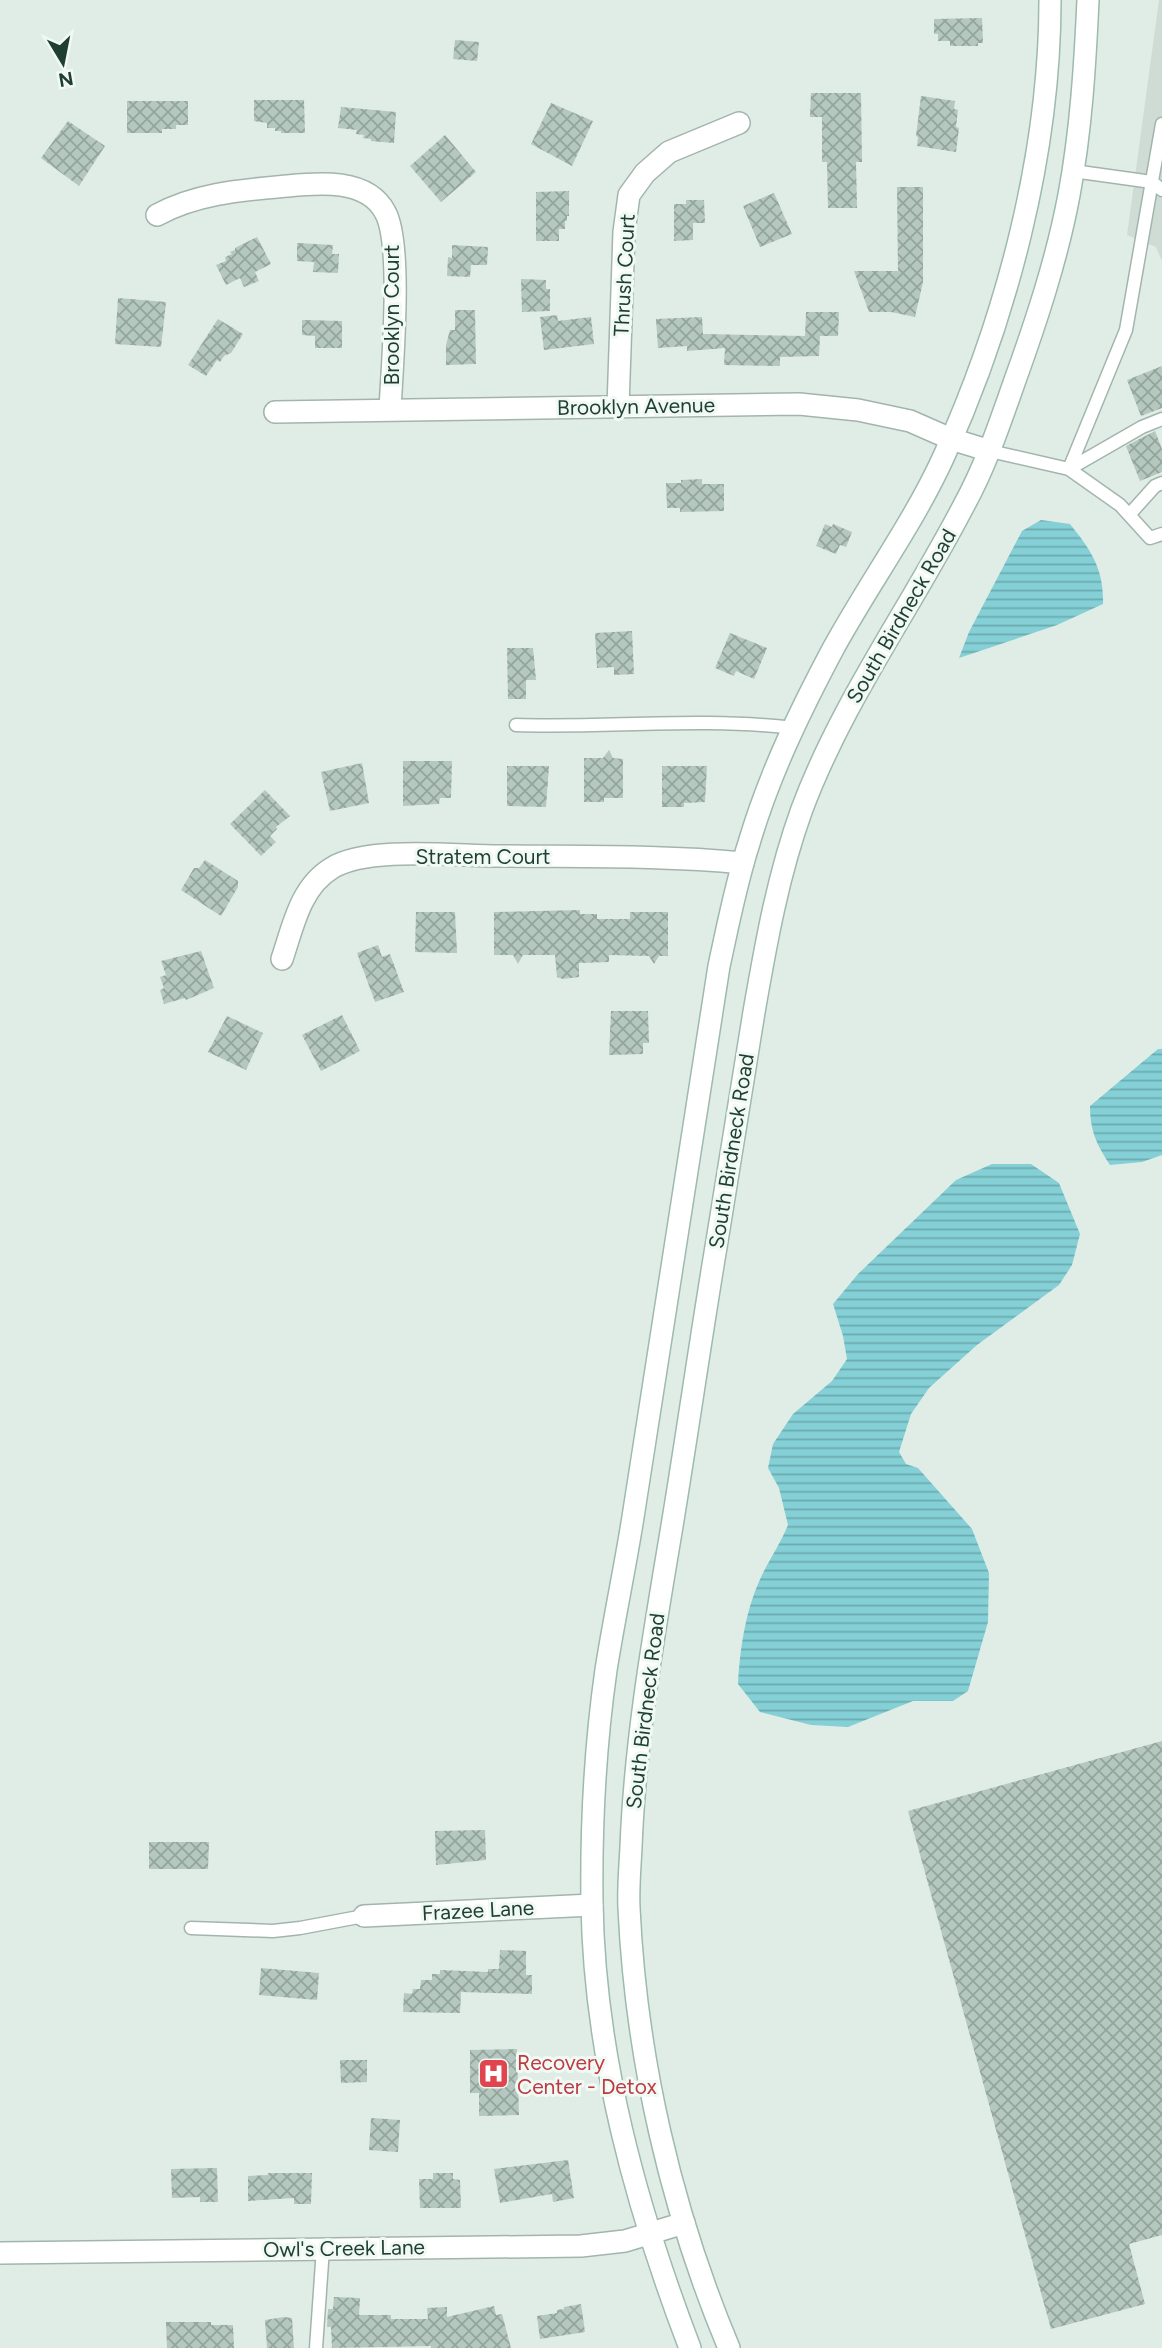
<svg xmlns="http://www.w3.org/2000/svg" width="1162" height="2348" viewBox="0 0 1162 2348" font-family="Figtree,sans-serif">
<style>
.built{fill:#cedcd5}
.water{fill:url(#water-rules)}
.building{fill:url(#building-cross-hatch)}
.lines{fill:none;stroke-linecap:round;stroke-linejoin:round}
.lane-casing{stroke:#a2b5ad;stroke-width:15}
.street-casing{stroke:#a2b5ad;stroke-width:24}
.secondary-casing{stroke:#9eb9ad;stroke-width:24}
.lane{stroke:#fff;stroke-width:12}
.street{stroke:#fff;stroke-width:21}
.secondary{stroke:#fff;stroke-width:21}
.labels{text-anchor:middle;dominant-baseline:central;stroke-width:6;stroke-linejoin:round;paint-order:stroke}
.street-label{font-size:21px;fill:#1f3f34;stroke:#f1f9f4}
.health-label{font-size:21px;fill:#be3a42;stroke:#f1f9f4;text-anchor:start}
</style>
<defs>
<pattern id="water-rules" width="6" height="5" patternUnits="userSpaceOnUse" patternTransform="scale(1.75)"><rect width="6" height="5" fill="#84d0d6"/><path d="M0 2.5h6" fill="none" stroke="#6baaae"/></pattern>
<pattern id="building-cross-hatch" width="8" height="8" patternUnits="userSpaceOnUse" patternTransform="scale(1.75)"><rect width="8" height="8" fill="#b5c8bf"/><path d="M0 0l8 8M0 8l8-8" fill="none" stroke="#93a49c"/></pattern>
</defs>
<rect width="100%" height="100%" fill="#e0ede6"/>
<!-- built -->
<path class="built" d="M 1159,0 L 1162,0 L 1162,261 L 1156,247 L 1127,235 Z"/>
<!-- water -->
<path class="water" d="M 1041,520 L 1070,524 C 1091,550 1104,569 1103,604 L 1057,625 L 959,658 L 969,632 L 1022,531 Z
M 1158,1049 L 1162,1049 L 1162,1155 L 1142,1162 L 1110,1165 C 1097,1145 1090,1131 1090,1106 Z
M 992,1164 L 1031,1164 L 1059,1183 L 1080,1234 L 1072,1265 L 1059,1285 L 977,1345 L 929,1388 L 911,1414 L 899,1452 L 906,1464 L 918,1468 L 972,1529 L 989,1573 L 988,1622 L 968,1691 L 953,1701 L 913,1701 L 848,1727 L 811,1725 L 760,1712 L 738,1684 C 740,1647 746,1607 763,1573 C 771,1557 781,1542 788,1525 L 779,1488 L 768,1468 L 773,1444 L 793,1414 L 832,1381 L 847,1359 L 843,1336 L 833,1304 L 858,1274 L 956,1180 Z"/>
<!-- building -->
<path class="building" d="M 982,18 L 983,43 L 978,43 L 978,46 L 950,46 L 950,41 L 938,41 L 938,34 L 934,34 L 934,19 Z
M 455,40 L 479,42 L 477,61 L 453,59 Z
M 811,93 L 861,93 L 862,162 L 856,162 L 857,208 L 828,208 L 827,162 L 822,162 L 822,117 L 810,117 Z
M 921,96 L 955,101 L 954,109 L 958,110 L 956,127 L 959,128 L 956,152 L 917,146 L 918,137 L 916,136 Z
M 254,100 L 304,100 L 305,133 L 281,133 L 281,131 L 275,131 L 275,128 L 267,128 L 267,123 L 254,121 Z
M 127,101 L 188,101 L 188,125 L 176,125 L 176,129 L 162,129 L 162,133 L 127,133 Z
M 551,103 L 593,121 L 572,166 L 531,144 Z
M 341,107 L 396,112 L 394,143 L 371,141 L 371,139 L 363,138 L 364,135 L 356,134 L 357,130 L 338,128 Z
M 68,121 L 105,146 L 79,186 L 41,158 Z
M 445,135 L 476,172 L 441,202 L 410,166 Z
M 897,187 L 923,187 L 923,282 L 915,317 L 891,312 L 869,312 L 854,271 L 898,271 Z
M 569,191 L 569,216 L 567,216 L 567,221 L 565,221 L 565,229 L 559,229 L 559,241 L 536,241 L 536,192 Z
M 774,193 L 792,234 L 760,247 L 743,206 Z
M 686,200 L 704,200 L 705,223 L 693,223 L 693,240 L 674,241 L 674,204 L 686,204 Z
M 257,237 L 271,264 L 255,272 L 259,281 L 244,287 L 240,278 L 226,285 L 216,265 L 226,261 L 225,257 L 232,254 L 230,252 L 235,250 L 235,248 Z
M 297,243 L 333,245 L 332,254 L 339,254 L 338,273 L 313,272 L 314,262 L 297,261 Z
M 452,245 L 488,247 L 487,265 L 471,265 L 470,277 L 447,276 L 448,257 L 452,258 Z
M 521,279 L 546,280 L 546,289 L 550,289 L 550,311 L 522,312 Z
M 118,298 L 166,302 L 161,347 L 115,344 Z
M 455,310 L 475,310 L 476,364 L 446,365 L 446,345 L 450,330 L 455,330 Z
M 806,312 L 839,312 L 838,336 L 814,336 L 820,336 L 819,356 L 780,357 L 780,366 L 724,365 L 725,348 L 687,351 L 687,346 L 658,348 L 656,319 L 702,317 L 703,334 L 805,336 Z
M 557,315 L 558,321 L 591,317 L 594,344 L 544,350 L 540,317 Z
M 218,319 L 243,334 L 231,353 L 224,356 L 220,362 L 217,360 L 206,376 L 188,365 Z
M 302,320 L 342,321 L 342,348 L 315,348 L 315,336 L 302,335 Z
M 1162,366 L 1162,408 L 1141,416 L 1127,380 Z
M 1155,431 L 1162,449 L 1162,472 L 1140,481 L 1126,446 Z
M 702,479 L 702,484 L 724,484 L 724,511 L 680,512 L 680,508 L 667,508 L 666,483 L 681,483 L 681,480 Z
M 825,524 L 832,527 L 833,524 L 852,532 L 846,547 L 840,545 L 836,554 L 816,546 Z
M 632,631 L 634,674 L 614,675 L 614,667 L 597,668 L 595,633 Z
M 730,633 L 767,648 L 754,679 L 736,671 L 734,676 L 715,668 Z
M 507,648 L 533,648 L 536,680 L 526,680 L 526,699 L 508,699 Z
M 609,750 L 613,758 L 623,759 L 623,798 L 604,798 L 604,802 L 584,802 L 584,758 L 603,758 Z
M 403,761 L 452,761 L 451,798 L 440,798 L 439,804 L 403,806 Z
M 362,763 L 369,803 L 330,811 L 321,772 Z
M 507,766 L 549,766 L 546,807 L 507,806 Z
M 662,766 L 707,766 L 705,802 L 684,803 L 684,807 L 662,807 Z
M 265,790 L 290,816 L 276,827 L 277,829 L 270,836 L 276,842 L 261,856 L 230,824 Z
M 205,860 L 238,881 L 238,887 L 221,916 L 181,890 L 194,868 L 199,868 Z
M 580,910 L 580,914 L 597,914 L 597,919 L 630,919 L 630,912 L 668,912 L 668,956 L 659,956 L 654,964 L 649,956 L 609,955 L 609,962 L 579,963 L 579,977 L 563,979 L 557,977 L 555,955 L 523,955 L 518,964 L 513,955 L 494,955 L 494,912 Z
M 416,912 L 455,912 L 457,953 L 415,952 Z
M 378,945 L 382,957 L 390,954 L 404,992 L 375,1002 L 357,953 Z
M 201,951 L 214,988 L 186,1000 L 185,998 L 164,1004 L 160,990 L 164,988 L 160,977 L 166,975 L 161,961 Z
M 611,1011 L 648,1011 L 649,1043 L 643,1043 L 643,1054 L 609,1055 Z
M 342,1015 L 360,1051 L 321,1071 L 302,1035 Z
M 227,1016 L 263,1033 L 246,1070 L 208,1052 Z
M 1162,1741 L 1162,2235 L 1129,2244 L 1145,2304 L 1051,2329 L 908,1811 Z
M 485,1830 L 486,1860 L 436,1865 L 435,1831 Z
M 149,1842 L 209,1842 L 208,1869 L 149,1869 Z
M 500,1950 L 526,1951 L 526,1975 L 532,1975 L 532,1994 L 461,1992 L 460,2013 L 403,2012 L 404,1993 L 412,1994 L 413,1989 L 420,1989 L 421,1980 L 432,1980 L 432,1974 L 440,1974 L 440,1970 L 488,1972 L 488,1969 L 499,1969 Z
M 261,1968 L 319,1973 L 317,2000 L 259,1995 Z
M 517,2049 L 519,2115 L 479,2116 L 479,2093 L 470,2093 L 470,2050 Z
M 340,2060 L 367,2060 L 367,2082 L 341,2083 Z
M 371,2118 L 400,2120 L 398,2152 L 369,2150 Z
M 568,2160 L 574,2198 L 553,2202 L 552,2194 L 500,2203 L 494,2169 Z
M 217,2168 L 218,2202 L 200,2202 L 200,2197 L 172,2198 L 171,2169 Z
M 268,2173 L 312,2173 L 311,2204 L 294,2204 L 294,2198 L 248,2201 L 248,2176 L 268,2175 Z
M 433,2173 L 453,2173 L 453,2179 L 460,2180 L 461,2208 L 420,2208 L 419,2179 L 433,2179 Z
M 334,2297 L 360,2298 L 359,2315 L 391,2315 L 391,2319 L 428,2319 L 427,2308 L 447,2307 L 447,2317 L 494,2306 L 496,2315 L 502,2314 L 511,2348 L 431,2348 L 431,2346 L 332,2348 L 331,2327 L 327,2327 L 328,2309 L 333,2309 Z
M 581,2304 L 585,2332 L 540,2339 L 537,2316 L 557,2313 L 557,2310 L 564,2309 L 564,2307 Z
M 284,2317 L 292,2318 L 294,2348 L 267,2348 L 265,2320 Z
M 166,2322 L 211,2322 L 211,2325 L 233,2325 L 234,2348 L 167,2348 Z"/>
<g class="lines">
<defs>
<path id="lane" d="M 1073,171 L 1152,182 L 1162,190
M 1162,419 L 1142,427 L 1069,469 L 1120,505 L 1150,538 L 1162,534
M 990,451 L 1069,469 L 1126,330 L 1162,124
M 1129,515 L 1155,486 L 1162,483
M 516,725 C 608,728 701,717 793,728
M 191,1928 L 273,1931 L 300,1928 L 364,1916
M 316,2348 L 323,2248"/>
<path id="street" d="M 157,215 C 197,193 243,190 287,186 C 318,183 367,178 385,212 C 403,243 392,368 390,409
M 618,407 L 624,232 L 629,195 L 645,173 L 669,152 L 739,123
M 275,412 L 799,404 L 858,410 L 910,421 L 951,439 L 990,451
M 282,959 C 293,927 300,887 332,868 C 368,846 455,856 499,856 C 580,857 662,855 743,863
M 364,1916 L 592,1905
M 0,2253 L 581,2246 L 625,2241 L 684,2223"/>
<path id="secondary" d="M 690,2348 C 636,2207 594,2055 592,1902 C 591,1825 595,1747 606,1670 C 614,1619 625,1568 633,1517 C 661,1333 691,1150 719,966 C 728,925 736,883 749,843 C 769,775 800,711 833,649 C 869,583 913,524 944,456 C 1007,317 1050,153 1050,0
M 729,2348 C 671,2210 636,2058 629,1908 C 628,1888 630,1867 631,1847 C 635,1744 652,1645 669,1544 C 686,1443 700,1342 717,1241 C 730,1165 741,1088 754,1012 C 766,943 778,875 802,809 C 842,702 910,609 963,507 C 985,467 999,426 1014,383 C 1036,322 1057,259 1069,195 C 1081,131 1085,65 1088,0"/>
</defs>
<!-- lane casing -->
<use href="#lane" class="lane-casing"/>
<!-- street casing -->
<use href="#street" class="street-casing"/>
<!-- secondary casing -->
<use href="#secondary" class="secondary-casing"/>
<!-- lane -->
<use href="#lane" class="lane"/>
<!-- street -->
<use href="#street" class="street"/>
<!-- secondary -->
<use href="#secondary" class="secondary"/>
</g>
<!-- icons -->
<defs>
<symbol id="hospital-square" viewBox="-11 -11 22 22"><rect x="-9" y="-9" width="18" height="18" rx="4" fill="#e0444e" stroke="#f1f9f4"/><path d="M-5-5h3v3.5h4V-5h3V5h-3V1.5h-4V5h-3Z" fill="#fff"/></symbol>
</defs>
<g fill-rule="evenodd">
<use href="#hospital-square" x="476" y="2056" width="35" height="35"/>
</g>
<g class="labels">
<!-- street labels -->
<g class="street-label">
<text transform="translate(624 275) rotate(-87)">Thrush Court</text>
<text transform="translate(391 315) rotate(-90)">Brooklyn Court</text>
<text transform="translate(636 406) rotate(-1)">Brooklyn Avenue</text>
<text transform="translate(901 616) rotate(-60)">South Birdneck Road</text>
<text x="483" y="856">Stratem Court</text>
<text transform="translate(731 1151) rotate(-81)">South Birdneck Road</text>
<text transform="translate(645 1711) rotate(-83)">South Birdneck Road</text>
<text transform="translate(478 1910) rotate(-3)">Frazee Lane</text>
<text transform="translate(344 2248) rotate(-1)">Owl's Creek Lane</text>
</g>
<!-- health labels -->
<g class="health-label">
<text x="517" y="2062">Recovery<tspan x="517" dy="24">Center - Detox</tspan></text>
</g>
</g>
<!-- north arrow -->
<g transform="translate(63 63) rotate(170)" stroke="#f1f9f4" stroke-width="5" paint-order="stroke">
<path d="M0-5L12 26L0 18L-12 26Z" fill="#1f3f34"/>
<text y="-10" font-size="19" font-weight="bold" text-anchor="middle" fill="#1f3f34">N</text>
</g>
</svg>
